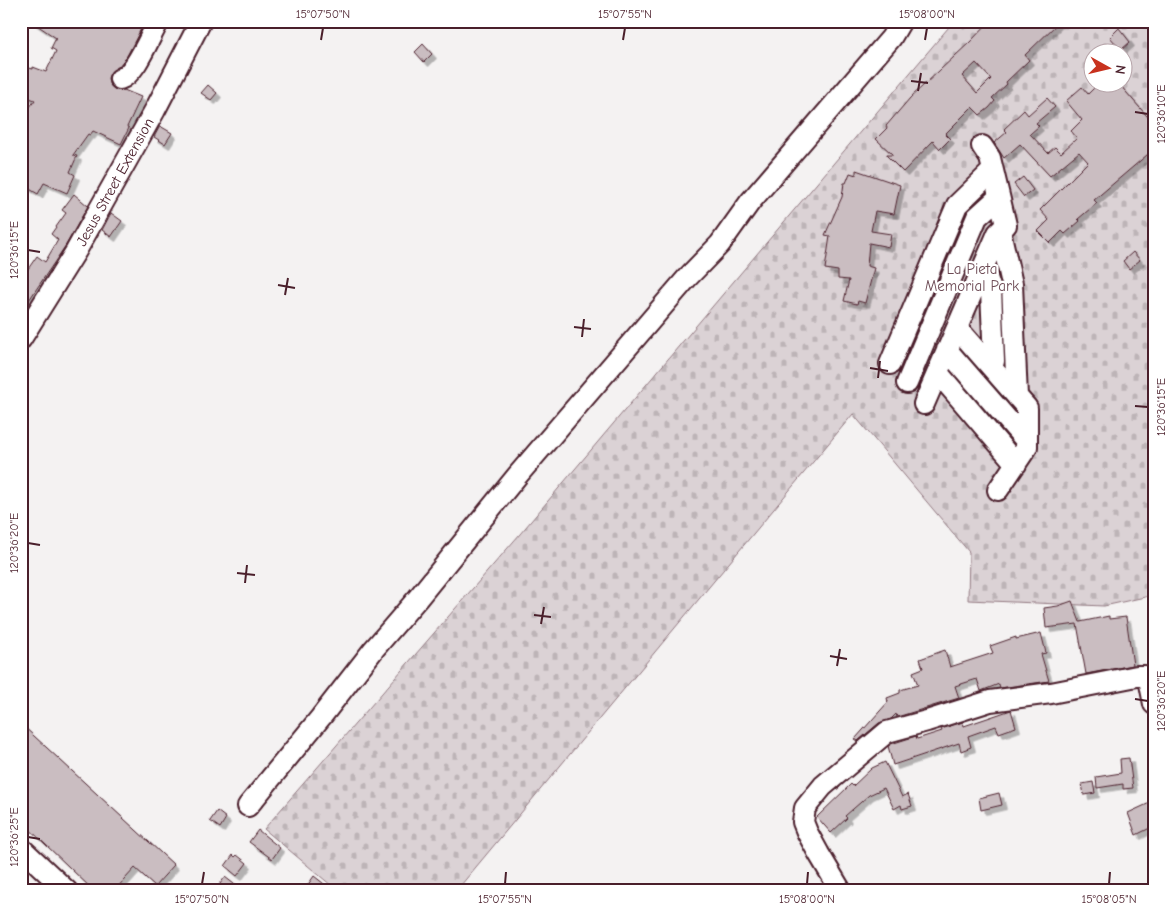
<svg xmlns="http://www.w3.org/2000/svg" width="1175" height="912" viewBox="0 0 1175 912" font-family="'Comic Neue',sans-serif">
<style>
.cemetery{fill:url(#cemetery-stones);stroke:#927880;fill-rule:evenodd}
.building{fill:#cabdc1;stroke:#4a1f2b;fill-rule:evenodd;filter:url(#shadow)}
.lines{fill:none;stroke-linecap:round;stroke-linejoin:round}
.minor-casing{stroke:#4a1f2b;stroke-width:24}
.minor{stroke:#fff;stroke-width:20}
.ticks{fill:none;stroke:#4a1f2b;stroke-width:2}
.labels{text-anchor:middle;dominant-baseline:central;stroke-width:4.5;stroke-linejoin:round;paint-order:stroke}
.street-label{font-size:15px;fill:#4a1f2b;stroke:#fff}
.park-label{font-size:15px;fill:#6e4c56;stroke:#fff}
.neatline{fill:none;stroke:#4a1f2b;stroke-width:2}
.ticks-label{font-size:12px;text-anchor:middle;fill:#4a1f2b}
</style>
<defs>
<pattern id="cemetery-stones" width="16" height="16" patternUnits="userSpaceOnUse" patternTransform="scale(1.25)"><rect width="16" height="16" fill="#dbd2d5"/><path d="M2 7V4a2 2 0 0 1 4 0v3zM10 15v-3a2 2 0 0 1 4 0v3z" fill="#bdb4b7"/></pattern>
<filter id="shadow"><feDropShadow dx="4.5" dy="4.5" stdDeviation="0" flood-color="#0004"/></filter>
</defs>
<rect width="100%" height="100%" fill="#f4f2f2"/>
<filter id="ink" filterUnits="userSpaceOnUse"><feTurbulence type="fractalNoise" baseFrequency=".02" numOctaves="2"/><feDisplacementMap in="SourceGraphic" scale="10" xChannelSelector="R" yChannelSelector="G"/><feConvolveMatrix kernelMatrix="1 2 1 2 8 2 1 2 1" color-interpolation-filters="sRGB"/></filter>
<g filter="url(#ink)">
<!-- cemetery -->
<path class="cemetery" d="M 954,21 L 1154,21 L 1154,595 L 1104,606 L 968,600 L 969,552 L 853,414 L 456,891 L 338,891 L 264,829 L 520,534 ZM 1092,52 L 1122,52 L 1122,82 L 1092,82 Z"/>
<!-- building -->
<path class="building" d="M 31,21 L 145,21 L 127,56 L 119,66 L 110,73 L 108,78 L 109,84 L 114,89 L 124,90 L 141,97 L 127,127 L 129,128 L 121,144 L 93,131 L 90,135 L 88,134 L 73,155 L 77,156 L 70,172 L 75,175 L 67,193 L 44,183 L 38,194 L 21,184 L 21,119 L 35,100 L 21,95 L 21,66 L 33,69 L 33,67 L 46,72 L 56,51 L 51,48 L 56,38 Z
M 990,21 L 1060,21 L 1025,55 L 1029,60 L 1006,82 L 1007,84 L 992,98 L 995,101 L 989,108 L 980,115 L 972,107 L 945,134 L 950,139 L 940,149 L 933,141 L 903,172 L 886,155 L 893,155 L 876,139 L 887,128 L 886,126 L 910,98 L 970,42 ZM 976,63 L 991,79 L 977,93 L 962,76 Z
M 1119,28 L 1130,42 L 1121,50 L 1110,37 Z
M 423,44 L 432,54 L 424,62 L 415,52 Z
M 1100,82 L 1103,82 L 1110,91 L 1119,84 L 1154,124 L 1154,149 L 1094,200 L 1097,203 L 1078,219 L 1080,221 L 1065,234 L 1062,231 L 1050,243 L 1038,231 L 1049,220 L 1040,210 L 1088,162 L 1079,152 L 1050,176 L 1020,144 L 1004,158 L 994,143 L 1007,132 L 1004,129 L 1024,110 L 1028,115 L 1047,98 L 1055,107 L 1036,123 L 1039,126 L 1030,134 L 1048,153 L 1055,147 L 1061,153 L 1077,138 L 1071,131 L 1082,120 L 1066,101 L 1082,87 L 1088,94 Z
M 208,85 L 217,93 L 211,100 L 201,93 Z
M 160,126 L 172,133 L 165,144 L 154,137 Z
M 856,170 L 900,185 L 894,214 L 875,211 L 871,231 L 891,234 L 889,247 L 869,243 L 867,266 L 874,268 L 865,303 L 858,301 L 857,304 L 844,301 L 849,280 L 838,279 L 838,271 L 825,269 L 830,236 L 825,235 L 842,197 L 844,183 L 846,183 L 850,173 L 856,175 Z
M 1023,177 L 1033,190 L 1024,197 L 1014,184 Z
M 74,194 L 88,206 L 66,245 L 21,312 L 21,279 L 37,256 L 45,262 L 58,240 L 51,234 L 66,213 L 62,210 Z
M 111,213 L 122,221 L 111,237 L 102,230 Z
M 1133,252 L 1140,260 L 1129,269 L 1123,261 Z
M 1072,601 L 1080,622 L 1109,616 L 1109,619 L 1126,617 L 1133,665 L 1086,674 L 1077,624 L 1046,628 L 1044,608 L 1058,606 Z
M 1041,633 L 1046,653 L 1041,654 L 1049,681 L 1000,688 L 999,684 L 981,691 L 977,679 L 955,686 L 959,698 L 897,717 L 896,714 L 891,719 L 879,723 L 858,741 L 855,739 L 888,702 L 887,698 L 900,693 L 900,690 L 918,685 L 913,672 L 923,668 L 920,659 L 945,650 L 950,667 L 993,653 L 990,646 L 1016,637 L 1016,639 Z
M 1011,710 L 1016,727 L 999,733 L 996,726 L 968,736 L 971,747 L 961,751 L 959,743 L 893,765 L 888,746 L 891,744 L 916,736 L 917,739 L 942,731 L 941,729 L 963,722 L 964,726 Z
M 21,724 L 174,865 L 155,886 L 135,868 L 114,891 L 94,891 L 21,821 Z
M 1129,758 L 1133,788 L 1123,789 L 1123,784 L 1097,788 L 1096,777 L 1121,773 L 1120,759 Z
M 885,762 L 902,797 L 908,794 L 912,806 L 902,809 L 901,805 L 894,809 L 884,788 L 869,795 L 845,816 L 847,818 L 831,833 L 817,817 L 851,784 L 853,786 L 872,768 Z
M 1093,782 L 1095,793 L 1084,795 L 1082,784 Z
M 999,793 L 1002,805 L 981,810 L 979,798 Z
M 1154,801 L 1154,826 L 1136,835 L 1128,813 Z
M 217,811 L 226,818 L 220,828 L 210,821 Z
M 258,830 L 280,848 L 272,859 L 249,842 Z
M 233,855 L 235,857 L 237,855 L 247,863 L 237,876 L 225,866 Z
M 314,876 L 333,891 L 313,891 L 307,886 Z
M 225,877 L 243,891 L 215,891 Z"/>
<g class="lines">
<defs>
<path id="minor" d="M 120,79 C 136,74 150,35 159,21
M 1000,231 L 1012,284 L 1017,397
M 982,270 L 987,278 L 991,290 L 994,361 L 992,367
M 957,328 L 1027,408 L 1027,447 L 998,490
M 21,339 L 76,251 L 155,110 L 201,21
M 947,350 L 1027,442
M 890,364 L 957,205 L 992,171
M 938,373 L 1016,464
M 907,383 L 977,217 L 999,197
M 924,404 L 998,233 L 1006,225 L 990,158 L 982,146
M 248,806 L 321,717 L 374,649 L 418,598 L 517,476 L 687,278 L 720,244 L 750,202 L 891,38 L 901,21
M 21,848 L 67,891
M 841,891 L 819,854 L 807,832 L 803,822 L 805,808 L 823,786 L 887,732 L 927,721 L 990,701 L 1051,693 L 1137,676 L 1145,676 L 1149,679 L 1154,704"/>
</defs>
<!-- minor casing -->
<use href="#minor" class="minor-casing"/>
<!-- minor -->
<use href="#minor" class="minor"/>
</g>
</g>
<!-- ticks -->
<path class="ticks" d="M 321,40 L 323,28M 623,40 L 625,28M 925,40 L 927,28M 911,81 L 928,83M 918,91 L 921,73M 1135,112 L 1148,114M 28,250 L 40,252M 278,285 L 295,288M 285,295 L 288,278M 574,327 L 591,329M 582,337 L 584,319M 870,368 L 888,371M 878,378 L 880,361M 1135,406 L 1148,407M 28,543 L 40,545M 237,573 L 255,575M 245,583 L 247,565M 534,615 L 551,617M 541,624 L 544,607M 830,656 L 847,659M 837,666 L 840,649M 1135,699 L 1148,701M 28,837 L 40,839M 202,884 L 204,872M 505,884 L 506,872M 807,884 L 808,872M 1109,884 L 1110,872"/>
<g class="labels">
<!-- street labels -->
<g class="street-label">
<text transform="translate(115 182) rotate(-61)">Jesus Street Extension</text>
</g>
<!-- park labels -->
<g class="park-label">
<text x="972" y="269">La Pieta<tspan x="972" dy="17">Memorial Park</tspan></text>
</g>
</g>
<!-- margin -->
<rect width="1175" height="912" fill="none" stroke="#fff" stroke-width="55"/>
<!-- north arrow -->
<g transform="translate(1108 68) rotate(98)"><circle r="24" fill="#ffffff" stroke="#b7a5aa"/>
<path d="M0-4L9 19L0 12L-9 19Z" fill="#c8321e"/>
<text y="-8" font-size="14" font-weight="bold" text-anchor="middle" fill="#4a1f2b">N</text>
</g>
<rect x="28" y="28" width="1120" height="856" class="neatline"/>
<g class="ticks-label">
<text x="323" y="18">15°07'50"N</text>
<text x="625" y="18">15°07'55"N</text>
<text x="927" y="18">15°08'00"N</text>
<text transform="translate(1161 114) rotate(-90)" y="4">120°36'10"E</text>
<text transform="translate(14 250) rotate(-90)" y="4">120°36'15"E</text>
<text transform="translate(1161 407) rotate(-90)" y="4">120°36'15"E</text>
<text transform="translate(14 543) rotate(-90)" y="4">120°36'20"E</text>
<text transform="translate(1161 701) rotate(-90)" y="4">120°36'20"E</text>
<text transform="translate(14 837) rotate(-90)" y="4">120°36'25"E</text>
<text x="202" y="903">15°07'50"N</text>
<text x="505" y="903">15°07'55"N</text>
<text x="807" y="903">15°08'00"N</text>
<text x="1109" y="903">15°08'05"N</text>
</g>
</svg>
